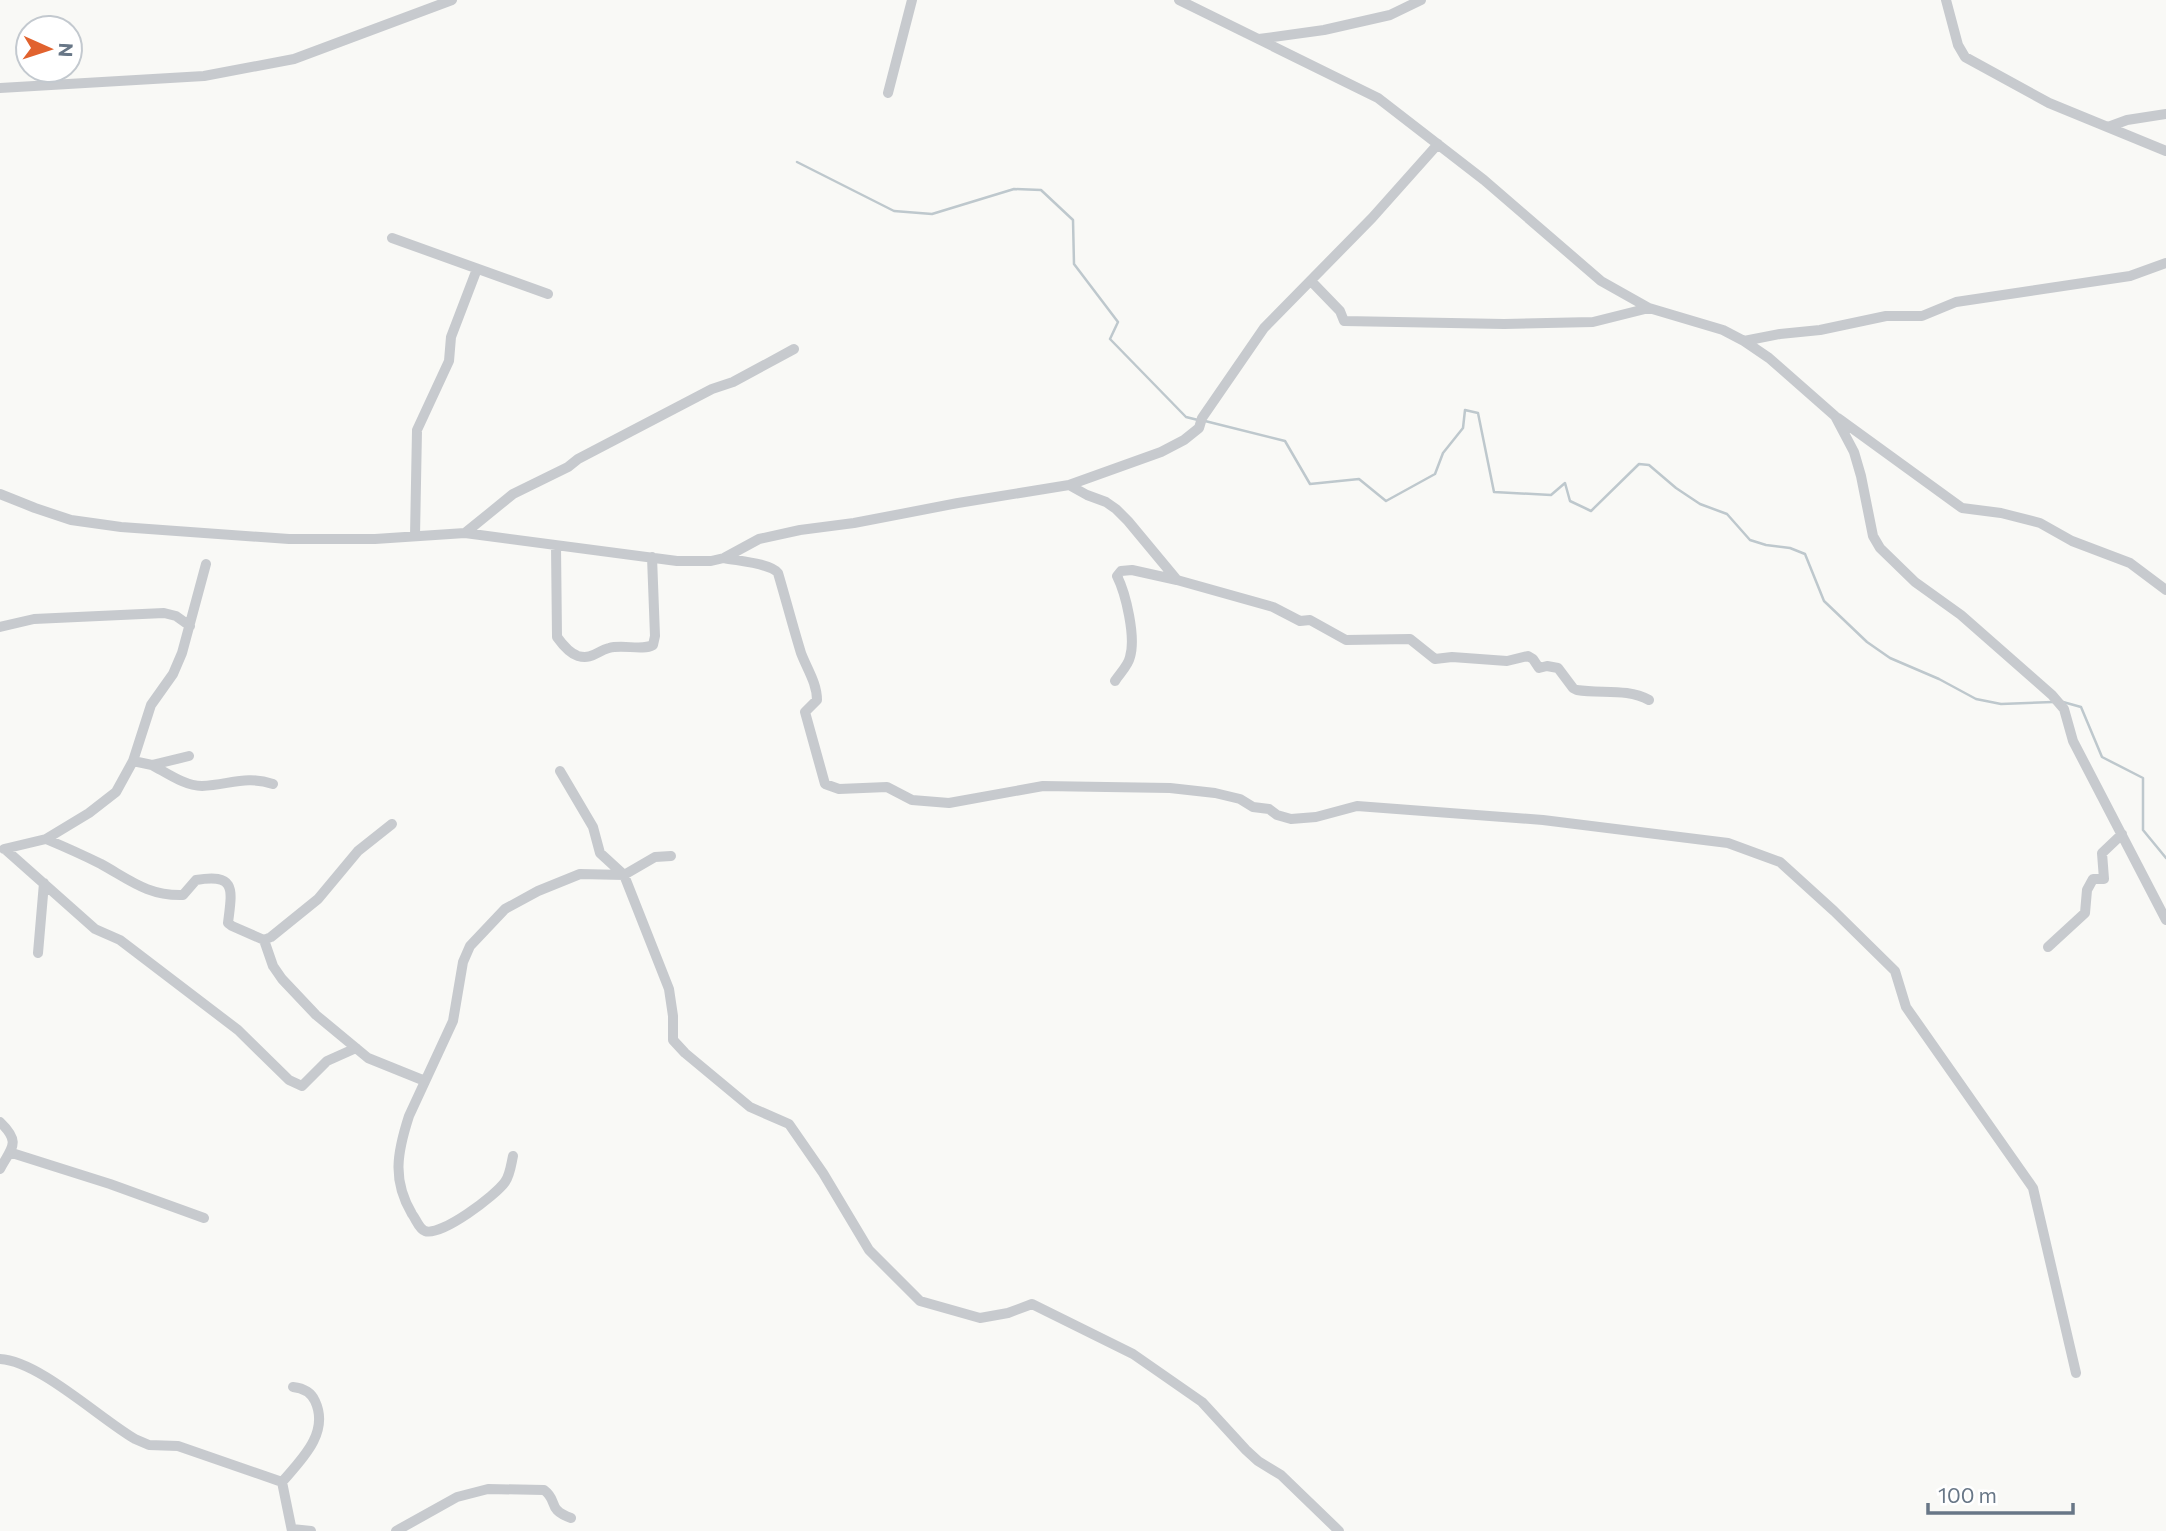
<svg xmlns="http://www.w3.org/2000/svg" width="2166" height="1531" viewBox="0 0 2166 1531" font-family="Commissioner,sans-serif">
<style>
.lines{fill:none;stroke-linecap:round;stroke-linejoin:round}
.stream{stroke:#bec8cd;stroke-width:2.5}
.minor{stroke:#c7cace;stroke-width:10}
</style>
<rect width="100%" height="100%" fill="#f9f9f6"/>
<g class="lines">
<!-- stream -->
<path class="stream" d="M 797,162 L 894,211 L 932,214 L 1014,189 L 1041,190 L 1073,220 L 1074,264 L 1118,322 L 1110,339 L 1186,417 L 1198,420
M 1205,421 L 1285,441 L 1310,484 L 1359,479 L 1386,501 L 1435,474 L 1443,453 L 1463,428 L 1465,410 L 1478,413 L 1494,492 L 1551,495 L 1565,483 L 1570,501 L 1591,511 L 1639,464 L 1649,465 L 1676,488 L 1700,504 L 1727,514 L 1750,540 L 1766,545 L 1790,548 L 1805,554 L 1824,601 L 1867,642 L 1890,658 L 1939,679 L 1976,699 L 2001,704 L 2053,702
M 2063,702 L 2081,707 L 2102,757 L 2143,778 L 2143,830 L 2166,858"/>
<!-- minor -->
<path class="minor" d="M 1179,0 L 1378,98 L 1484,180 L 1601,281 L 1649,308 L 1723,330 L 1744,341 L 1769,358 L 1835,416 L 1854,452 L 1861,476 L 1873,536 L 1880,548 L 1915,582 L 1961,615 L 2052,695 L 2064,709 L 2073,741 L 2166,920
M 1946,0 L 1958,45 L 1965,57 L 2049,103 L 2166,151
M 1259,39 L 1324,30 L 1390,15 L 1421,0
M 0,88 L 204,76 L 294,59 L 452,0
M 888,93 L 912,0
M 2108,127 L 2127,120 L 2166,114
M 392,238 L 548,294
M 1311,281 L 1340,311 L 1344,321 L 1504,324 L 1593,322 L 1649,308
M 1744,341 L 1780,334 L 1820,330 L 1886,316 L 1922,316 L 1956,302 L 2130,276 L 2166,263
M 1838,418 L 1962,508 L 2001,513 L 2040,523 L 2072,541 L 2130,563 L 2166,590
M 1069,485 L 1087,495 L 1106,502 L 1116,509 L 1128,521 L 1177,580 L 1273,607 L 1300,621 L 1310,620 L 1346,640 L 1410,639 L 1435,659 L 1452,657 L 1507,661 L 1528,656 L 1533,659 L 1539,668 L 1547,666 L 1558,668 L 1573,688 L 1577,690 C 1601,694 1627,688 1649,700
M 0,494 L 35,508 L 71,520 L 121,527 L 289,539 L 375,539 L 465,533 L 677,561 L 711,561 L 724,558 L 759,539 L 800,530 L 854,523 L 958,503 L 1069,485 L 1161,452 L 1184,440 L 1199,428 L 1202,418 L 1264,328 L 1372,218 L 1438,144
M 465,533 L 513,494 L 568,467 L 578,459 L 712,389 L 733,382 L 794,349
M 415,536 L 417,430 L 449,361 L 451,337 L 477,269
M 556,546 L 557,637 C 562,644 569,653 578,656 C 592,660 597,651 609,648 C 623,644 642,651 653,645 L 655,636 L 652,557
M 724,558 C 738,561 770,563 778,573 C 786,600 793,627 801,653 C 807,669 817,683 817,700 L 805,712 L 825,784 L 839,789 L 887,787 L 912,800 L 949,803 L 1043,786 L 1170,788 L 1215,793 L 1240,799 L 1253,807 L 1269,809 L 1277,815 L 1291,819 L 1316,817 L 1357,806 L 1543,820 L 1728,843 L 1780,862 L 1834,911 L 1895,971 L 1906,1007 L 2033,1188 L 2076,1373
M 0,627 L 34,619 L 164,613 L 176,616 L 190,626
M 1115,681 C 1120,673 1128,666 1130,657 C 1136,637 1126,594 1117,576 L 1121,571 L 1132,570 L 1177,580
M 133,761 L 152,765 L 189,756
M 152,765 C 167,773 185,786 202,786 C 229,785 246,775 273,784
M 560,771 L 593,827 L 600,853 L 624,875 L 669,989 L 673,1016 L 673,1040 L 685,1053 L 750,1107 L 789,1124 L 823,1173 L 869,1250 L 920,1301 L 980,1318 L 1008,1313 L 1032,1304 L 1133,1354 L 1202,1402 L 1246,1450 L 1258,1461 L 1281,1475 L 1339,1531
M 46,839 C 65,847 83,855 101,864 C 130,880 148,896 183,895 L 196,880 C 237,873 232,890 228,923 L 232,926 L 264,940 L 271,937 L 318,899 L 358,851 L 392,824
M 4,849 L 46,839 L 89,813 L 116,792 L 133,761 L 151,705 L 173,674 L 182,653 L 206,564
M 6,850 L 95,929 L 120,940 L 238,1030 L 289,1080 L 302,1086 L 327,1061 L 356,1048
M 264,940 L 273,966 L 282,979 L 316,1015 L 368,1058 L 425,1081
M 2048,947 L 2085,913 L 2087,890 L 2093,879 L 2104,879 L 2102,853 L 2122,834
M 38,953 L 44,883
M 0,1122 C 22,1143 11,1148 0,1169
M 12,1153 L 110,1184 L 204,1218
M 513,1156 C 511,1165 510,1175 505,1182 C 496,1195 441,1237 425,1231 C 419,1229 416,1219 412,1214 C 392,1180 397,1153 409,1116 L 453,1021 L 463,962 L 470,946 L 505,909 L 538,891 L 580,874 L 624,875 L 655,857 L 671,856
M 0,1359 C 39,1361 99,1418 135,1439 L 149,1445 L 178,1446 L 282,1482 L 292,1531
M 282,1482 C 301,1460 330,1433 315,1401 C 311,1392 302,1388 293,1387
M 292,1529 L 311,1531
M 396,1531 L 457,1497 L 488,1489 L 544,1490 C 559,1501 546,1509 571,1518"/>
</g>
<!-- north arrow -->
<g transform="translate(49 49) rotate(93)"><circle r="33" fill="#ffffff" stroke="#c3c9cf" stroke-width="2"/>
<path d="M0-5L12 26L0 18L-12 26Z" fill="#e1622e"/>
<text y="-10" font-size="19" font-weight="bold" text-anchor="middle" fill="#687787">N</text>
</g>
<!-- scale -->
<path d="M1928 1503v10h145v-10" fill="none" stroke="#687787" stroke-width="3.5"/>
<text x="1938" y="1503" font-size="21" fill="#687787" stroke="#ffffff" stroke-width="5" paint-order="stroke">100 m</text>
</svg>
